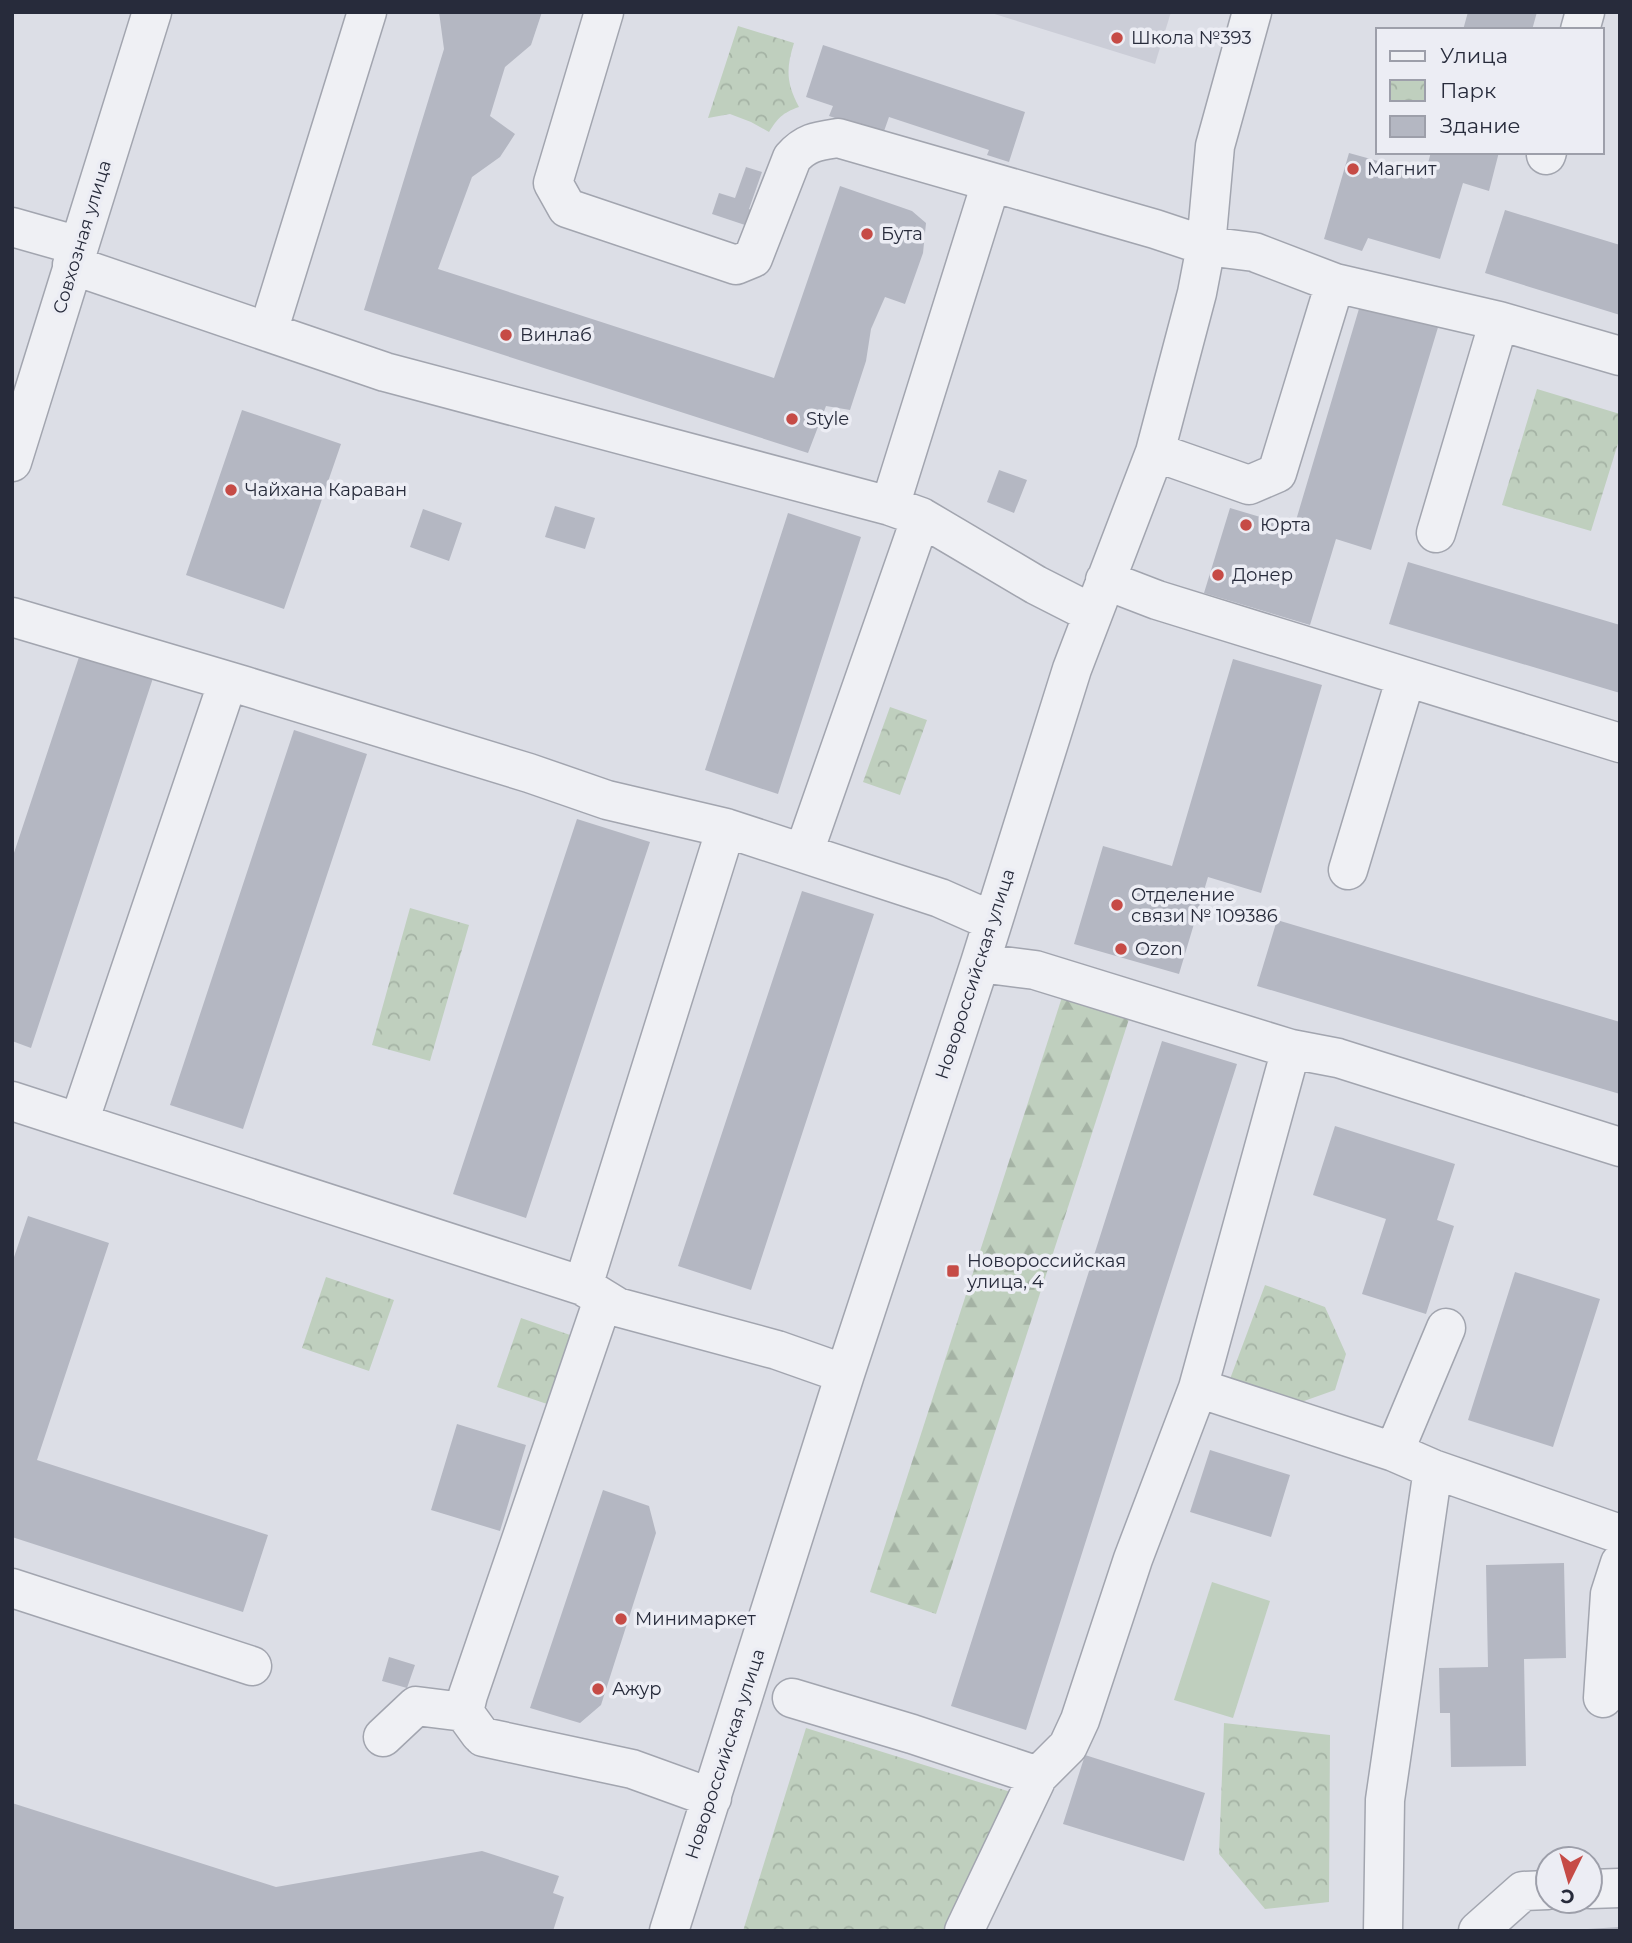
<svg xmlns="http://www.w3.org/2000/svg" width="1632" height="1943" viewBox="0 0 1632 1943" font-family="Montserrat,sans-serif">
<style>
.built{fill:#cbcdd7}
.green{fill:#bfcfbe}
.forest{fill:url(#forest-firs)}
.park{fill:url(#park-crowns)}
.building{fill:#b4b7c2}
.lines{fill:none;stroke-linecap:round;stroke-linejoin:round}
.minor-casing{stroke:#a2a5af;stroke-width:41}
.minor{stroke:#eff0f4;stroke-width:38}
.poi-dot{fill:#c64b46;stroke:#ecedf4;stroke-width:2.5}
.labels{text-anchor:middle;dominant-baseline:central;stroke-width:7;stroke-linejoin:round;paint-order:stroke}
.poi-label{font-size:18px;fill:#272b3b;stroke:#ecedf4;text-anchor:start}
.street-label{font-size:18px;fill:#272b3b;stroke:#ecedf4}
</style>
<defs>
<pattern id="forest-firs" width="22" height="20" patternUnits="userSpaceOnUse" patternTransform="scale(1.75)"><rect width="22" height="20" fill="#bfcfbe"/><path d="M5 1l3.5 6h-7zM16 11l3.5 6h-7z" fill="#a4b2a4"/></pattern>
<pattern id="park-crowns" width="20" height="18" patternUnits="userSpaceOnUse" patternTransform="scale(1.75)"><rect width="20" height="18" fill="#bfcfbe"/><path d="M2 6a3 3 0 1 1 6 0M12 15a3 3 0 1 1 6 0" fill="none" stroke="#a4b2a4"/></pattern>
</defs>
<rect width="100%" height="100%" fill="#dcdee6"/>
<!-- built -->
<path class="built" d="M 988,12 L 1171,12 L 1155,64 Z"/>
<!-- green -->
<path class="green" d="M 1212,1582 L 1270,1601 L 1233,1718 L 1174,1700 Z"/>
<!-- forest -->
<path class="forest" d="M 1063,994 L 1130,1016 L 936,1614 L 870,1592 Z"/>
<!-- park -->
<path class="park" d="M 738,26 L 794,43 C 786,68 786,83 799,107 C 782,113 778,118 769,132 L 751,122 L 730,114 L 708,118 Z
M 1537,389 L 1620,414 L 1620,437 L 1591,531 L 1502,505 Z
M 890,707 L 927,720 L 900,795 L 863,782 Z
M 410,908 L 469,925 L 430,1061 L 372,1045 Z
M 326,1277 L 394,1300 L 369,1371 L 302,1348 Z
M 1265,1285 L 1325,1307 L 1346,1354 L 1335,1390 L 1290,1406 L 1230,1379 Z
M 521,1318 L 573,1336 L 550,1405 L 497,1387 Z
M 1224,1723 L 1330,1735 L 1329,1902 L 1265,1909 L 1219,1854 Z
M 806,1728 L 1020,1795 L 953,1931 L 743,1931 Z"/>
<!-- building -->
<path class="building" d="M 439,12 L 542,12 L 531,45 L 505,67 L 490,116 L 515,134 L 500,157 L 472,177 L 438,269 L 774,378 L 840,186 L 912,211 L 926,223 L 923,253 L 905,304 L 885,297 L 871,329 L 866,361 L 850,410 L 826,406 L 808,453 L 364,310 L 444,49 Z
M 1468,12 L 1537,12 L 1532,30 L 1463,30 Z
M 823,45 L 1025,112 L 1009,162 L 987,155 L 989,150 L 889,117 L 883,134 L 829,116 L 833,106 L 806,97 Z
M 1431,152 L 1499,152 L 1489,191 L 1463,183 L 1440,259 L 1368,238 L 1362,251 L 1324,239 L 1349,153 L 1425,174 Z
M 746,167 L 762,172 L 749,209 L 759,213 L 754,228 L 712,214 L 719,193 L 735,198 Z
M 1505,210 L 1620,245 L 1620,315 L 1485,273 Z
M 1361,302 L 1439,324 L 1371,550 L 1336,539 L 1310,625 L 1204,593 L 1230,508 L 1294,527 Z
M 242,410 L 341,444 L 284,609 L 186,575 Z
M 999,470 L 1027,480 L 1014,513 L 987,502 Z
M 555,506 L 595,518 L 585,549 L 545,537 Z
M 423,509 L 462,523 L 449,561 L 410,547 Z
M 788,513 L 861,537 L 778,794 L 705,770 Z
M 1408,562 L 1620,625 L 1620,693 L 1389,624 Z
M 82,648 L 155,672 L 31,1048 L 12,1041 L 12,859 Z
M 1233,659 L 1322,685 L 1261,893 L 1208,877 L 1179,974 L 1074,944 L 1103,846 L 1172,866 Z
M 294,730 L 367,754 L 243,1129 L 170,1105 Z
M 577,819 L 650,842 L 526,1218 L 453,1194 Z
M 802,891 L 874,914 L 751,1290 L 678,1266 Z
M 1277,920 L 1620,1022 L 1620,1094 L 1257,986 Z
M 1162,1041 L 1237,1064 L 1026,1730 L 951,1706 Z
M 1335,1126 L 1455,1164 L 1437,1220 L 1454,1226 L 1426,1314 L 1362,1294 L 1386,1219 L 1313,1195 Z
M 28,1216 L 109,1243 L 37,1460 L 268,1535 L 243,1612 L 12,1537 L 12,1263 Z
M 1515,1272 L 1600,1299 L 1553,1447 L 1468,1420 Z
M 457,1424 L 526,1445 L 500,1531 L 431,1510 Z
M 1210,1450 L 1290,1475 L 1271,1537 L 1190,1512 Z
M 603,1490 L 649,1506 L 656,1533 L 601,1705 L 580,1723 L 530,1708 Z
M 1564,1563 L 1566,1658 L 1524,1659 L 1526,1766 L 1451,1767 L 1450,1713 L 1440,1713 L 1439,1668 L 1488,1667 L 1486,1565 Z
M 389,1657 L 415,1665 L 407,1688 L 382,1681 Z
M 1085,1755 L 1205,1793 L 1184,1861 L 1063,1824 Z
M 12,1803 L 276,1887 L 482,1851 L 559,1876 L 553,1893 L 564,1897 L 553,1931 L 12,1931 Z
M 1620,1927 L 1620,1931 L 1587,1931 L 1587,1929 Z"/>
<g class="lines">
<defs>
<path id="minor" d="M 604,12 L 553,183 L 567,208 L 736,265 L 753,258 L 792,158 C 806,142 818,141 838,138 L 1155,229 L 1206,246 L 1254,252 L 1335,283 L 1499,321 L 1620,356
M 1580,30 L 1585,12
M 1546,155 L 1547,152
M 12,227 L 79,246
M 72,265 L 385,372 L 890,506 L 921,517 L 1036,585 L 1093,614
M 268,332 L 367,12
M 1155,452 L 1249,485 L 1277,473 L 1335,283
M 12,462 L 152,12
M 890,506 L 991,183
M 1436,533 L 1499,321
M 1105,580 L 1157,600 L 1620,743
M 12,617 L 245,686 L 529,773 L 607,800 L 726,828 L 940,898 L 992,921
M 804,852 L 921,517
M 1348,870 L 1406,677
M 980,963 L 1035,970 L 1291,1049 L 1338,1058 L 1620,1147
M 12,1101 L 583,1286 L 617,1307 L 777,1350 L 845,1374
M 79,1122 L 228,681
M 583,1286 L 726,828
M 1198,1388 L 1394,1452 L 1433,1469 L 1620,1534
M 1394,1452 L 1446,1328
M 12,1588 L 252,1666
M 792,1698 L 912,1734 L 1038,1776
M 1603,1698 L 1610,1594 L 1620,1563
M 464,1712 L 468,1695 L 603,1300
M 383,1737 L 416,1706 L 464,1712 L 480,1734
M 483,1737 L 632,1769 L 712,1798
M 1590,1889 L 1620,1888
M 669,1931 L 845,1374 L 980,963 L 1072,669 L 1155,452 L 1197,293 L 1206,246 L 1215,146 L 1252,12
M 964,1931 L 1038,1776 L 1068,1746 L 1080,1720 L 1133,1559 L 1198,1388 L 1291,1049
M 1383,1931 L 1385,1800 L 1433,1469
M 1478,1931 L 1523,1891 L 1548,1890"/>
</defs>
<!-- minor casing -->
<use href="#minor" class="minor-casing"/>
<!-- minor -->
<use href="#minor" class="minor"/>
</g>
<!-- markers -->
<g class="poi-dot">
<circle cx="1117" cy="38" r="7"/>
<circle cx="1353" cy="169" r="7"/>
<circle cx="867" cy="234" r="7"/>
<circle cx="506" cy="335" r="7"/>
<circle cx="792" cy="419" r="7"/>
<circle cx="231" cy="490" r="7"/>
<circle cx="1246" cy="525" r="7"/>
<circle cx="1218" cy="575" r="7"/>
<circle cx="1117" cy="905" r="7"/>
<circle cx="1121" cy="949" r="7"/>
<rect x="946" y="1264" width="14" height="14" rx="3.5"/>
<circle cx="621" cy="1619" r="7"/>
<circle cx="598" cy="1689" r="7"/>
</g>
<g class="labels">
<!-- poi labels -->
<g class="poi-label">
<text x="1131" y="38">Школа №393</text>
<text x="1367" y="169">Магнит</text>
<text x="881" y="234">Бута</text>
<text x="520" y="335">Винлаб</text>
<text x="806" y="419">Style</text>
<text x="245" y="490">Чайхана Караван</text>
<text x="1260" y="525">Юрта</text>
<text x="1232" y="575">Донер</text>
<text x="1131" y="895">Отделение<tspan x="1131" dy="21">связи № 109386</tspan></text>
<text x="1135" y="949">Ozon</text>
<text x="967" y="1261">Новороссийская<tspan x="967" dy="21">улица, 4</tspan></text>
<text x="635" y="1619">Минимаркет</text>
<text x="612" y="1689">Ажур</text>
</g>
<!-- street labels -->
<g class="street-label">
<text transform="translate(82 237) rotate(-73)">Совхозная улица</text>
<text transform="translate(975 974) rotate(-72)">Новороссийская улица</text>
<text transform="translate(725 1754) rotate(-72)">Новороссийская улица</text>
</g>
</g>
<!-- border -->
<rect width="1632" height="1943" fill="none" stroke="#272b3b" stroke-width="28"/>
<!-- legend -->
<rect x="1376" y="28" width="228" height="126" fill="#ecedf4" stroke="#9d9faa" stroke-width="2"/>
<rect x="1390" y="51" width="35" height="10" fill="#eff0f4" stroke="#9d9faa" stroke-width="2"/>
<text x="1440" y="63" font-size="21" fill="#272b3b">Улица</text>
<rect x="1390" y="80" width="35" height="21" fill="url(#park-crowns)" stroke="#9d9faa" stroke-width="2"/>
<text x="1440" y="98" font-size="21" fill="#272b3b">Парк</text>
<rect x="1390" y="116" width="35" height="21" fill="#b4b7c2" stroke="#9d9faa" stroke-width="2"/>
<text x="1440" y="133" font-size="21" fill="#272b3b">Здание</text>
<!-- north arrow -->
<g transform="translate(1569 1880) rotate(185)"><circle r="33" fill="#ecedf4" stroke="#9d9faa" stroke-width="2"/>
<path d="M0-5L12 26L0 18L-12 26Z" fill="#c64b46"/>
<text y="-10" font-size="19" font-weight="bold" text-anchor="middle" fill="#272b3b">С</text>
</g>
</svg>
